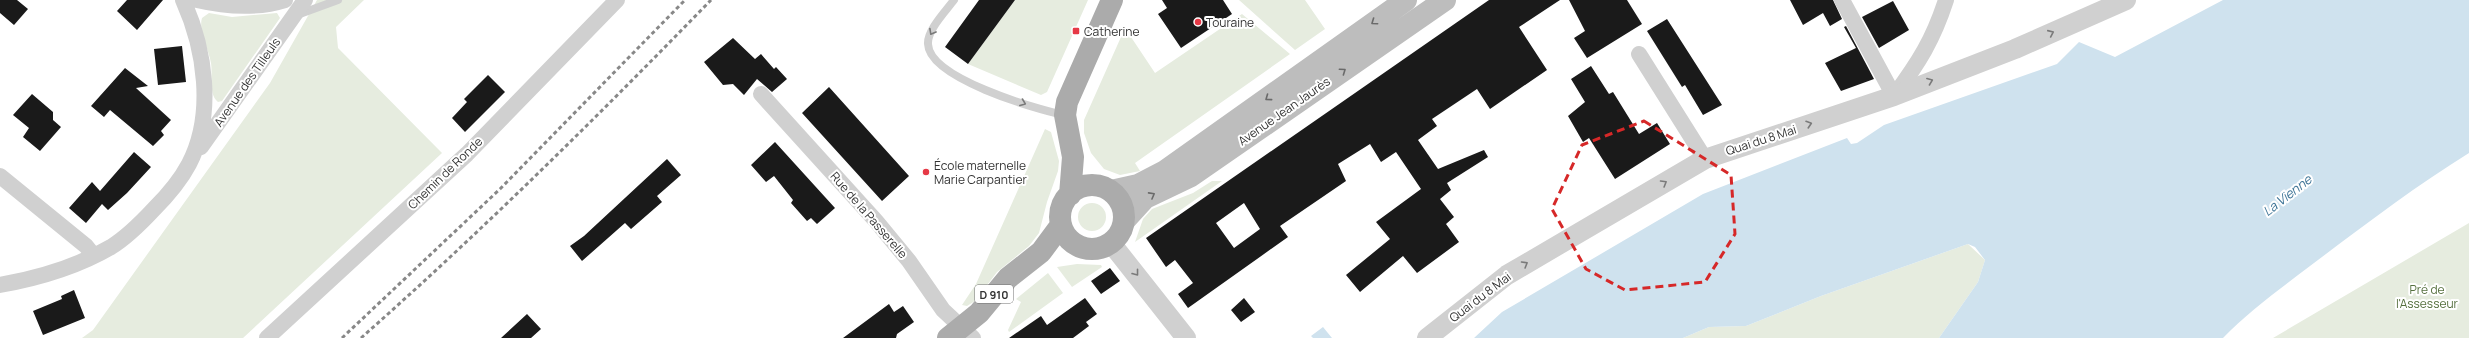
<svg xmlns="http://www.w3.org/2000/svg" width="2469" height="338" viewBox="0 0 2469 338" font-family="Manrope,sans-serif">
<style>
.green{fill:#e6ecdf}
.water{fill:#cfe2ee}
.building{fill:#1a1a1a;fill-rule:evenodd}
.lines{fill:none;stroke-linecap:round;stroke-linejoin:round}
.service{stroke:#d0d0d0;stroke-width:8}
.minor{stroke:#d0d0d0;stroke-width:16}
.tertiary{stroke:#d0d0d0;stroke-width:20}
.secondary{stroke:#bdbdbd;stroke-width:22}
.primary{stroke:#ababab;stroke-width:22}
.rail{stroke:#888;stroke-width:3;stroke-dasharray:4 3;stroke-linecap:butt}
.oneway{stroke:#6a6a6a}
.oneway2{stroke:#7a7a7a}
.marked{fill:none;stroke:#d62828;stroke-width:3;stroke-dasharray:8 5;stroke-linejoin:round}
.poi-dot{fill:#e63946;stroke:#fff;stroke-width:1.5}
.labels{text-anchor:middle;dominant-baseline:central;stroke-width:4;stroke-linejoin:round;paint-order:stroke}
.shield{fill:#fff;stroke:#707070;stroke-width:1}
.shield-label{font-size:11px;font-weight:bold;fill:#333}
.poi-label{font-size:12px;fill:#333;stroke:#fff;text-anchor:start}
.street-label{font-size:12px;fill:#333;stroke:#fff}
.park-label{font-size:12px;fill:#56703f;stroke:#fff}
.water-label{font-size:13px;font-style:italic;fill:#3f7597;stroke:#fff}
</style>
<rect width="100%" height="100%" fill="#fff"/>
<!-- green -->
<path class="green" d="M 317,0 L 364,0 L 336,27 L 338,48 L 442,153 L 243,338 L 82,338 L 93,330 L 270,83 Z
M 1015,0 L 1088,0 L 1047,92 L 1041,95 L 968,64 Z
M 1239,0 L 1305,0 L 1325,29 L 1295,50 Z
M 209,13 L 232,17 L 277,13 L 280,18 L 222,101 L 218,102 C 208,94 213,75 211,63 C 209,50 198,31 202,18 Z
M 1242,14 L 1290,54 L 1135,163 L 1140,171 L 1120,175 L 1104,169 L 1091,153 L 1084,133 L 1084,120 L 1125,28 L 1155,73 Z
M 1045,129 L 1051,132 L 1059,161 L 1058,171 L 1047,202 L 1039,233 L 1029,246 L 997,272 L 975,301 L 967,306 L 962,305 L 976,284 Z
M 1212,181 L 1222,181 L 1135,242 L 1143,219 L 1152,209 L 1193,193 Z
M1078 217a14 14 0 1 1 28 0a14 14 0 1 1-28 0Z
M 2469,223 L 2469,338 L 2273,338 Z
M 1968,244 L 1985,260 L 1978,282 L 1939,338 L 1683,338 L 1709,327 L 1746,326 L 1821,296 Z
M 1077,264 L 1101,265 L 1102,267 L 1072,287 L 1057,267 Z
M 1048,273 L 1063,293 L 1009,332 L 1008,330 L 1021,302 L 1016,299 Z"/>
<!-- water -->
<path class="water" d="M 2223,0 L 2469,0 L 2469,153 C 2414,187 2362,227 2310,266 C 2280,289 2249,311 2223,338 L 1939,338 L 1978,282 L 1985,260 L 1975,247 L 1968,244 L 1821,296 L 1746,326 L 1709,327 L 1683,338 L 1474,338 L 1502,312 L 1703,194 L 1847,138 L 1851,144 L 1857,143 L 1884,125 L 2057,64 L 2079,42 L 2115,57 Z
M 1323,327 L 1332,338 L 1313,338 L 1311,336 Z"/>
<!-- building -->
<path class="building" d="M 0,0 L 17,0 L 28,9 L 14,25 L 0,13 Z
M 127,0 L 163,0 L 137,30 L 117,11 Z
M 979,0 L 1015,0 L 968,64 L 945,47 Z
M 1162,0 L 1223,0 L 1232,14 L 1181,48 L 1158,14 L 1167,8 Z
M 1489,0 L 1560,0 L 1519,27 L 1547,70 L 1490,109 L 1477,89 L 1432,119 L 1437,126 L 1418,140 L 1438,169 L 1484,150 L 1488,157 L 1447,183 L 1451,190 L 1440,199 L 1454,217 L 1446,224 L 1459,242 L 1417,273 L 1403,256 L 1360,292 L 1346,275 L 1390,239 L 1376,222 L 1421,189 L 1396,152 L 1381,162 L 1370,144 L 1338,164 L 1346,181 L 1280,226 L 1288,237 L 1188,308 L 1178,294 L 1193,283 L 1175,260 L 1166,267 L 1146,238 ZM 1244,203 L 1260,229 L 1234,248 L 1216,223 Z
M 1569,0 L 1627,0 L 1642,24 L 1587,58 L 1574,38 L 1585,31 Z
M 1790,0 L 1833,0 L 1842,19 L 1830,26 L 1823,13 L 1803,25 Z
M 1893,1 L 1909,30 L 1879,48 L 1862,17 Z
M 1667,19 L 1722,105 L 1703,115 L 1685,85 L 1682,87 L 1647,31 Z
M 1846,26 L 1874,79 L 1841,91 L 1825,63 L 1856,48 L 1844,27 Z
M 733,38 L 755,59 L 761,54 L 774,69 L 776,67 L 787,79 L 772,92 L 757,79 L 744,95 L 733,84 L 723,85 L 704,62 Z
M 182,46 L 186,82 L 158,85 L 154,49 Z
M 1591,66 L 1609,94 L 1613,92 L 1639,134 L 1657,123 L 1670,144 L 1615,179 L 1589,138 L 1583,142 L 1568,116 L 1585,102 L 1571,79 Z
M 125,68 L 148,86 L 136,88 L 171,120 L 161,131 L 164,135 L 153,146 L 110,110 L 104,117 L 91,106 Z
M 488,75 L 505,92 L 465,132 L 452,118 L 467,102 L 464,99 Z
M 829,87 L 909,176 L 882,201 L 802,113 Z
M 32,94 L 53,112 L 53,120 L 61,127 L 40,151 L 23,137 L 29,128 L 13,115 Z
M 775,142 L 835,208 L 817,224 L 811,218 L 807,221 L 791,203 L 793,200 L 774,176 L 766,182 L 751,165 Z
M 134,152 L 151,167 L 127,193 L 108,210 L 102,204 L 86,223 L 69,208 L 92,182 L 100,191 Z
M 667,159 L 681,175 L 657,196 L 662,202 L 631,229 L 625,223 L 582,261 L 570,246 L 584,236 Z
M 1110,268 L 1120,281 L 1101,294 L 1091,281 Z
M 74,290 L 85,318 L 43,335 L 33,311 L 62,299 L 61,296 Z
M 1085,298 L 1097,314 L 1086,322 L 1089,326 L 1073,338 L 1009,338 L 1041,316 L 1047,325 Z
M 1244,298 L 1255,312 L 1241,322 L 1231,310 Z
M 889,304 L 894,312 L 903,306 L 914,322 L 897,334 L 896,338 L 843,338 Z
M 527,314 L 541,329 L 531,338 L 501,338 Z"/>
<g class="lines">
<!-- service -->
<path class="service" d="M 954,0 C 946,11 927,30 928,44 C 929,78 1035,109 1064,115
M 297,15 L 338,0"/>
<!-- minor -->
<path class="minor" d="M 197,0 C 227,7 256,9 285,0
M 1842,0 L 1894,96 C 1919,62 1933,40 1946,0
M 1639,54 L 1705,159
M 761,94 L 876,221 L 909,261 L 943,310 L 973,338
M 201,147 L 305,0
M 0,176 L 86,246 L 94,256
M 0,285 C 39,278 77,267 111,247 C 127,237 141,223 154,209 C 167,196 180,181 189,164 C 215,114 205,49 183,0
M 267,338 L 467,154 L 617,0"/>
<!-- tertiary -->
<path class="tertiary" d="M 1111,243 L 1186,338
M 1427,338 L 1507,275 L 1705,159 L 1894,96 L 2015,49 L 2126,0"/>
<!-- secondary -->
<path class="secondary" d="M 1111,191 L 1138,185 L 1165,171 L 1406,0
M 1124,221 L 1145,198 L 1191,176 L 1445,0"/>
<!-- primary -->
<path class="primary" d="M1060 217a32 32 0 1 1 64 0a32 32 0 1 1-64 0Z
M 1070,195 L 1073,157 L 1065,115 L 1067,102 L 1112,0
M 948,338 L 979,313 L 1008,278 L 1041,252 L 1061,225"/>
<!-- rail -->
<path class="rail" d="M 342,338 L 500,189 L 685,0
M 361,338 C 482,231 598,116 711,0"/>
</g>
<!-- one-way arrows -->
<defs><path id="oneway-chevron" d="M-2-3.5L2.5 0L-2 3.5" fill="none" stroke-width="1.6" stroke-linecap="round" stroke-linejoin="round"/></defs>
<g class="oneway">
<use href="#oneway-chevron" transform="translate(1374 22) rotate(145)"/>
<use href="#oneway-chevron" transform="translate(1343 71) rotate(-35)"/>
<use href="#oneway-chevron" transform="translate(1268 98) rotate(144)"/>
<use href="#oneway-chevron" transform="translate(1152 195) rotate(-29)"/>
</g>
<g class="oneway2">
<use href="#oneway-chevron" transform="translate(932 32) rotate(119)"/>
<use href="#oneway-chevron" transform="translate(2051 33) rotate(-24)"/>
<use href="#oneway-chevron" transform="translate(1930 81) rotate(-21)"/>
<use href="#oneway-chevron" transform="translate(1023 103) rotate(21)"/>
<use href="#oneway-chevron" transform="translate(1809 124) rotate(-18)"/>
<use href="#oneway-chevron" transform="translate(1664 183) rotate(-31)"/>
<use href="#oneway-chevron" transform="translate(1525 264) rotate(-31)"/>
<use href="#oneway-chevron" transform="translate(1136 273) rotate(52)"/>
</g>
<!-- marked area -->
<path class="marked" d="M 1644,121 L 1731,175 L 1735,234 L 1705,282 L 1625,290 L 1586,269 L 1552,209 L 1582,145 Z"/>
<!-- markers -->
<g class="poi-dot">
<circle cx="1198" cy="22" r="4"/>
<rect x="1072" y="27" width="8" height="8" rx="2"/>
<circle cx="926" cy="172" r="4"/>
</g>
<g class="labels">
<!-- shield labels -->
<rect class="shield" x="975" y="285" width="38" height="18" rx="3"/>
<g class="shield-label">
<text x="994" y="294">D 910</text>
</g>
<!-- poi labels -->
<g class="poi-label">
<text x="1206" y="22">Touraine</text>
<text x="1084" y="31">Catherine</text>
<text x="934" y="165">École maternelle<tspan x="934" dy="14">Marie Carpantier</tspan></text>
</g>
<!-- street labels -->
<g class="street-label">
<text transform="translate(247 82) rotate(-55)">Avenue des Tilleuls</text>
<text transform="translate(1284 111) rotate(-35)">Avenue Jean Jaurès</text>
<text transform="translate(1761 140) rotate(-18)">Quai du 8 Mai</text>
<text transform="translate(445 173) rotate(-44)">Chemin de Ronde</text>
<text transform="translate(869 215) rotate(49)">Rue de la Passerelle</text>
<text transform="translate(1480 297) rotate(-37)">Quai du 8 Mai</text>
</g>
<!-- park labels -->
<g class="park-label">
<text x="2427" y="289">Pré de<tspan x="2427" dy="14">l'Assesseur</tspan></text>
</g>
<!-- water labels -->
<g class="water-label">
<text transform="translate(2287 195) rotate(-38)">La Vienne</text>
</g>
</g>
</svg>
